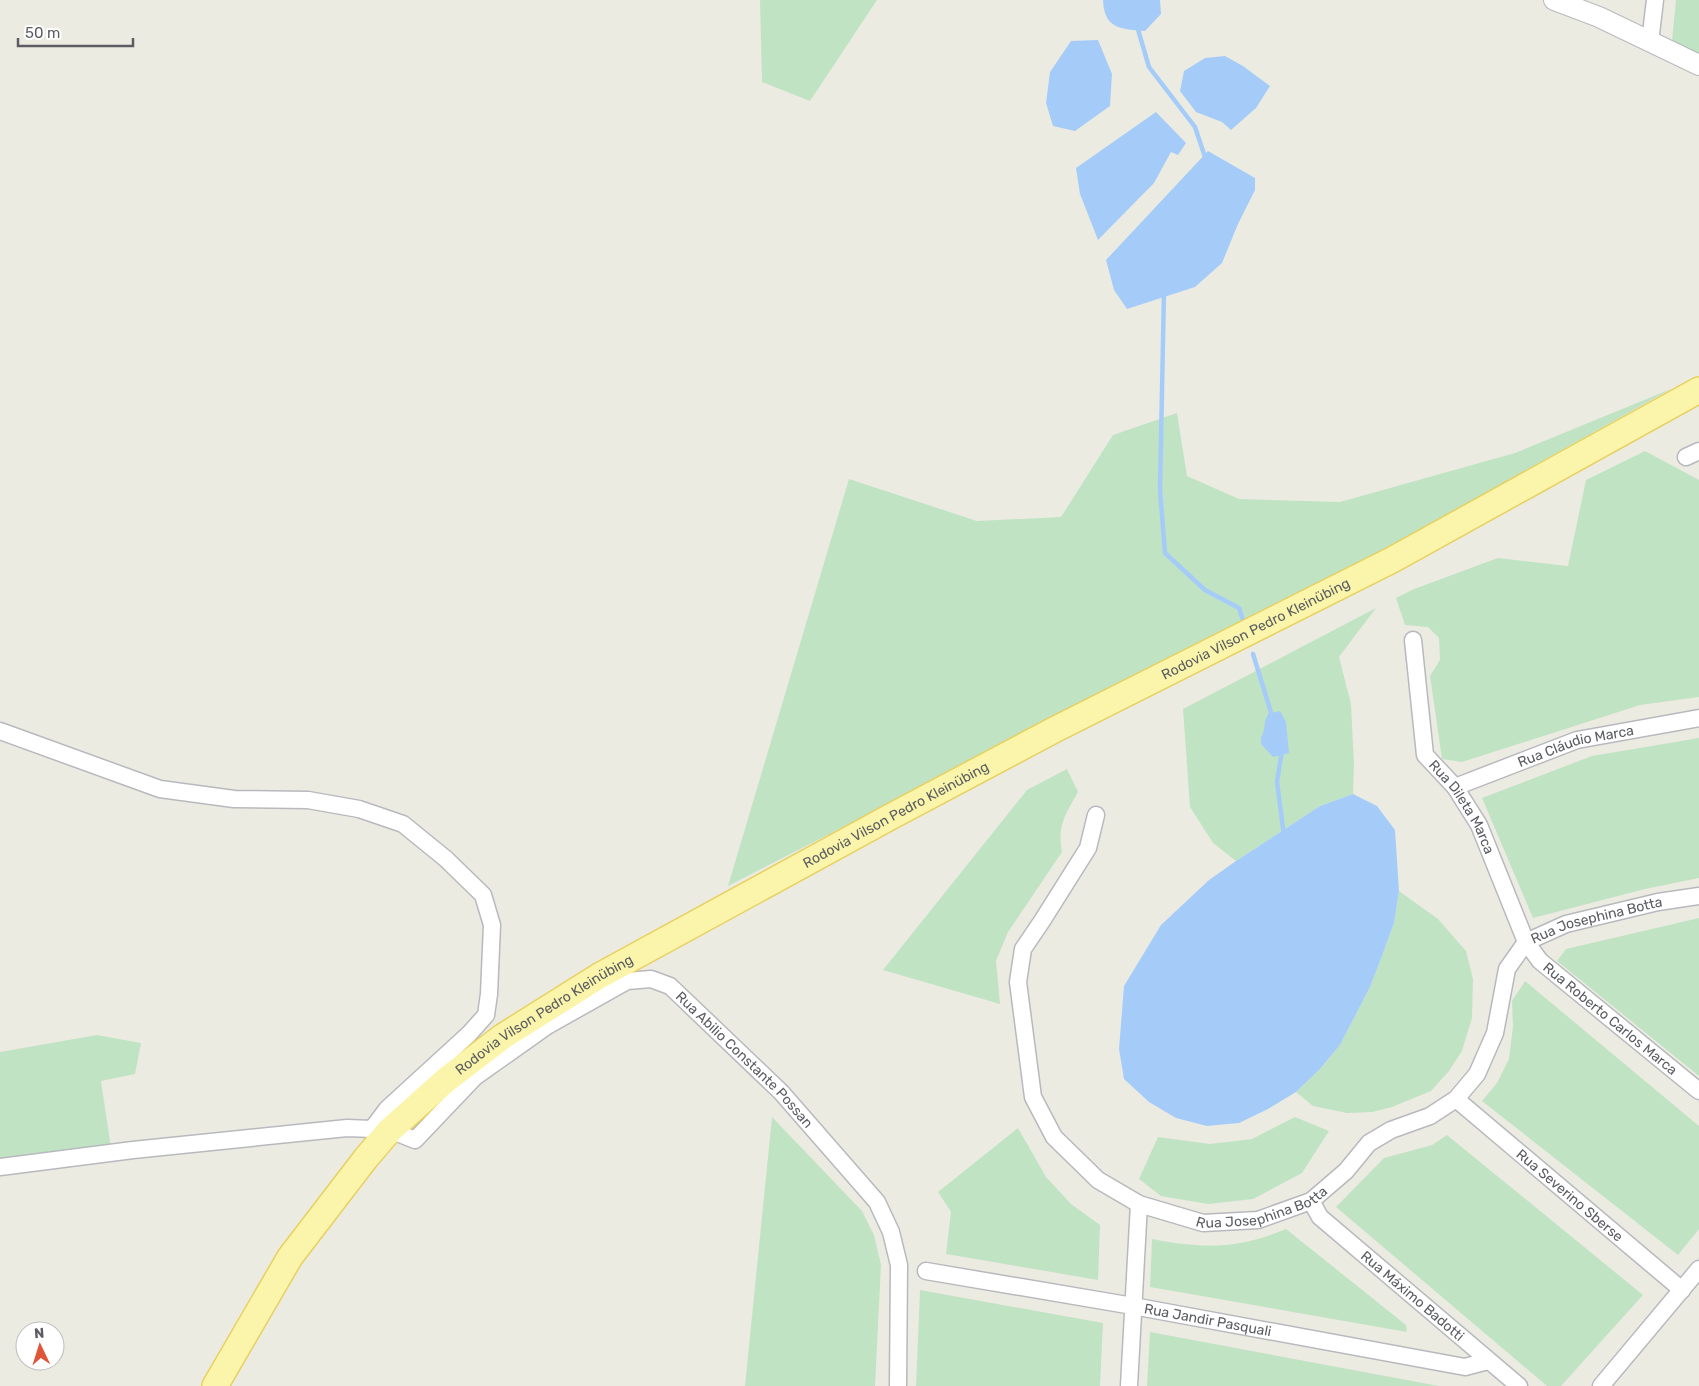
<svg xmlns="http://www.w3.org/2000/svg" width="1699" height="1386" viewBox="0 0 1699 1386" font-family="Rubik,sans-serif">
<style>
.green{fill:#c0e3c4}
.water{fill:#a5ccf9}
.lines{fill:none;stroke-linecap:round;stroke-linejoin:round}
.stream{stroke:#a5ccf9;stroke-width:4.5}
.minor-casing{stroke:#b8b9be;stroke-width:19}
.tertiary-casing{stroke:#b8b9be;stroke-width:22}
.primary-casing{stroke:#e8d060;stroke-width:28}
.minor{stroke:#fff;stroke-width:16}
.tertiary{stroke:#fff;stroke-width:20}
.primary{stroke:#faf5aa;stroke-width:25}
.labels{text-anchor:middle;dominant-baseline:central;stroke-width:5;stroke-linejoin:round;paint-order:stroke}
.street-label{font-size:14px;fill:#5b5d62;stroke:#fff}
</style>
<rect width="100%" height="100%" fill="#ecebe2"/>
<!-- green -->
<path class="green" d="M 760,0 L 877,0 L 810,101 L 762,82 Z
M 1676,0 L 1699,0 L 1699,54 L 1672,41 Z
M 1671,389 L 1380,552 L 728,886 L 849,479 L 977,521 L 1061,517 L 1113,435 L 1177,413 L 1187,476 L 1239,499 L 1340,502 L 1515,453 Z
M 1645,451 L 1699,480 L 1699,697 L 1640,705 L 1462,762 L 1442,759 L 1430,676 L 1440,660 L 1439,638 L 1428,627 L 1405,625 L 1396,598 L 1414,589 L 1498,558 L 1568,566 L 1586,480 Z
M 1376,608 L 1339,657 L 1351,704 L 1354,764 L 1353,794 L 1320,806 L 1236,861 L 1213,843 L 1190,807 L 1183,709 Z
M 1699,738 L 1699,878 L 1645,889 L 1533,918 L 1482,798 L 1592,756 Z
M 1067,769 L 1078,792 C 1065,815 1057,826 1062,852 L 1008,932 L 996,961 L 1000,1004 L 883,970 L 1027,790 Z
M 1399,891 L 1438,919 L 1466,951 L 1473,979 L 1472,1018 L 1462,1051 L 1449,1071 L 1431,1091 L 1392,1107 L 1372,1112 L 1347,1113 L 1313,1106 L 1296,1092 L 1319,1070 L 1340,1045 L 1370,987 L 1382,956 L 1394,923 Z
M 1699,918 L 1699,1076 L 1557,961 L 1566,949 Z
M 1525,981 L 1699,1126 L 1699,1229 L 1678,1255 L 1482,1101 L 1497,1083 L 1509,1059 L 1513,1027 L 1512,1001 Z
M 97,1035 L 141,1043 L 135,1074 L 101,1081 L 111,1148 L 0,1163 L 0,1052 Z
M 772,1117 L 862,1211 L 874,1235 L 881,1265 L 875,1386 L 745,1386 Z
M 1295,1117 L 1329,1131 L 1302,1173 L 1253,1199 L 1208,1204 L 1161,1196 L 1139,1179 L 1158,1137 L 1210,1144 L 1252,1139 Z
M 1018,1128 L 1046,1177 L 1071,1204 L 1100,1225 L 1098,1280 L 946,1254 L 951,1212 L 938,1192 Z
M 1447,1135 L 1643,1295 L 1561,1386 L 1547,1386 L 1336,1207 L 1384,1158 L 1432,1145 Z
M 1286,1229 L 1406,1325 L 1407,1332 L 1150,1287 L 1152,1239 C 1203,1249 1238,1249 1286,1229 Z
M 920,1290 L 1103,1323 L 1100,1386 L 916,1386 Z
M 1150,1332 L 1439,1386 L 1147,1386 Z"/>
<!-- water -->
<path class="water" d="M 1103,0 L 1160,0 L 1161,14 L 1145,31 C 1121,29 1104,29 1103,0 Z
M 1098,40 L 1112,74 L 1110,106 L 1075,131 L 1053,126 L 1046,103 L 1050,72 L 1071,41 Z
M 1225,56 L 1243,66 L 1270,86 L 1256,108 L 1231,130 L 1222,122 L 1196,112 L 1180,91 L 1184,71 L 1205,58 Z
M 1156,112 L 1186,143 L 1178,155 L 1171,152 L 1154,183 L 1098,240 L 1080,194 L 1076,168 Z
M 1208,151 L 1255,178 L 1255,190 L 1238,224 L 1222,263 L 1195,287 L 1127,309 L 1114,290 L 1106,260 Z
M 1280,711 L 1286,722 L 1289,753 L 1273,757 L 1261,744 L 1261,738 L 1264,730 L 1265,721 L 1268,714 Z
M 1353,794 L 1377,806 L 1395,830 L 1399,891 L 1394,923 L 1382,956 L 1370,987 L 1340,1045 L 1319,1070 L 1296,1092 L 1268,1109 L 1239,1123 L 1207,1126 L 1176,1118 L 1149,1102 L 1124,1079 L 1119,1049 L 1124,986 L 1161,925 L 1209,880 L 1236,861 L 1320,806 Z"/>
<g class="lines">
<!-- stream -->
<path class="stream" d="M 1137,26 L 1149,67 L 1195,127 L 1206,160
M 1164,291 L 1160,490 L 1165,553 L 1205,590 L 1239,608 L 1245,626
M 1253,654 L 1273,719
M 1282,750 L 1277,782 L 1284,836"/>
<defs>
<g id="minor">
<path d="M 1650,42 L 1655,0"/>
<path d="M 1686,457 L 1699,451"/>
<path id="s1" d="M 1413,640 L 1425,755 L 1455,787 L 1479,825 L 1526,942 L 1540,961 L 1699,1091"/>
<path d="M 0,731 L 160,789 L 234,799 L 308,800 L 359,809 L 403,824 L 446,859 L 483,895 L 492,925 L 489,994 L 486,1015 L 469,1034 L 387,1109 L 372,1129 L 347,1128 L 133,1150 L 0,1167"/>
<path id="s2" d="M 1455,787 L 1577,740 L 1699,718"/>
<path id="s3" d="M 1096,815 L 1088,848 L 1042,921 L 1023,949 L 1018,982 L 1033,1097 L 1054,1137 L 1098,1180 L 1139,1204 L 1203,1223 L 1258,1220 L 1311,1201 L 1346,1171 L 1369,1143 L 1391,1130 L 1430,1116 L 1456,1099 L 1477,1074 L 1495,1033 L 1507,969 L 1526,942 L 1566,924 L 1658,902 L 1699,896"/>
<path id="s4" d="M 1456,1099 L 1682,1290"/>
<path id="s5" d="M 383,1130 L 390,1130 L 415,1140 L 475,1077 L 547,1026 L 627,981 L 651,979 L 670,986 L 781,1092 L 877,1202 L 891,1232 L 899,1265 L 898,1386"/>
<path id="s6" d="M 1311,1201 L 1320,1217 L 1519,1386"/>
<path id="s7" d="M 926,1271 L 1133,1306 L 1465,1367 L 1488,1361"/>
<path d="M 1129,1386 L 1139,1204"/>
<path d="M 1601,1386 L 1699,1269"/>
</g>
<path id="tertiary" d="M 1554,0 L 1599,17 L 1699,65"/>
<g id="primary">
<path id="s8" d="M 215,1386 L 290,1257 L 366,1158 L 390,1130 L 446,1080 L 502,1037 L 599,976 L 892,816 L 1054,730 L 1392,560 L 1699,390"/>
</g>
</defs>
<!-- minor casing -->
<use href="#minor" class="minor-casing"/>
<!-- tertiary casing -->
<use href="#tertiary" class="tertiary-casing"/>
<!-- primary casing -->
<use href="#primary" class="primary-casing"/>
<!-- minor -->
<use href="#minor" class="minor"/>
<!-- tertiary -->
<use href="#tertiary" class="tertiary"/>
<!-- primary -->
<use href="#primary" class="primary"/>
</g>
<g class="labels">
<!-- street labels -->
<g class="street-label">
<text stroke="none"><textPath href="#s8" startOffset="1314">Rodovia Vilson Pedro Kleinübing</textPath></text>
<text stroke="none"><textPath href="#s2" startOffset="128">Rua Cláudio Marca</textPath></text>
<text stroke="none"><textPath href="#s1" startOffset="180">Rua Dileta Marca</textPath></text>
<text stroke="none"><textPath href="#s8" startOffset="909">Rodovia Vilson Pedro Kleinübing</textPath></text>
<text stroke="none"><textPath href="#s3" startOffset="1066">Rua Josephina Botta</textPath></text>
<text stroke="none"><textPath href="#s8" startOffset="504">Rodovia Vilson Pedro Kleinübing</textPath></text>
<text stroke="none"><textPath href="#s1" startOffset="445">Rua Roberto Carlos Marca</textPath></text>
<text stroke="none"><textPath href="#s5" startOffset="450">Rua Abilio Constante Possan</textPath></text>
<text stroke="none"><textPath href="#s4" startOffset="149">Rua Severino Sberse</textPath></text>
<text stroke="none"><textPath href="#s3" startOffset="586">Rua Josephina Botta</textPath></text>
<text stroke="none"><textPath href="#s6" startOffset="140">Rua Máximo Badotti</textPath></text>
<text stroke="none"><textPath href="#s7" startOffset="286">Rua Jandir Pasquali</textPath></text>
</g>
</g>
<!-- north arrow -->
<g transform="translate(40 1346) rotate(356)"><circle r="24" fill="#ffffff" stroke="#bdbec0"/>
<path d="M0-4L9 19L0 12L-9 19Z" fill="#de5637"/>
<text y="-8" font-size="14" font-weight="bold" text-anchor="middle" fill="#5b5d62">N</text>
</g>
<!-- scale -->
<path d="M18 38v8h115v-8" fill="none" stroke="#5b5d62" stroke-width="2.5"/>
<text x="25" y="38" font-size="15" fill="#5b5d62" stroke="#ffffff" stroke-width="4" paint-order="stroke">50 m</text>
</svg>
